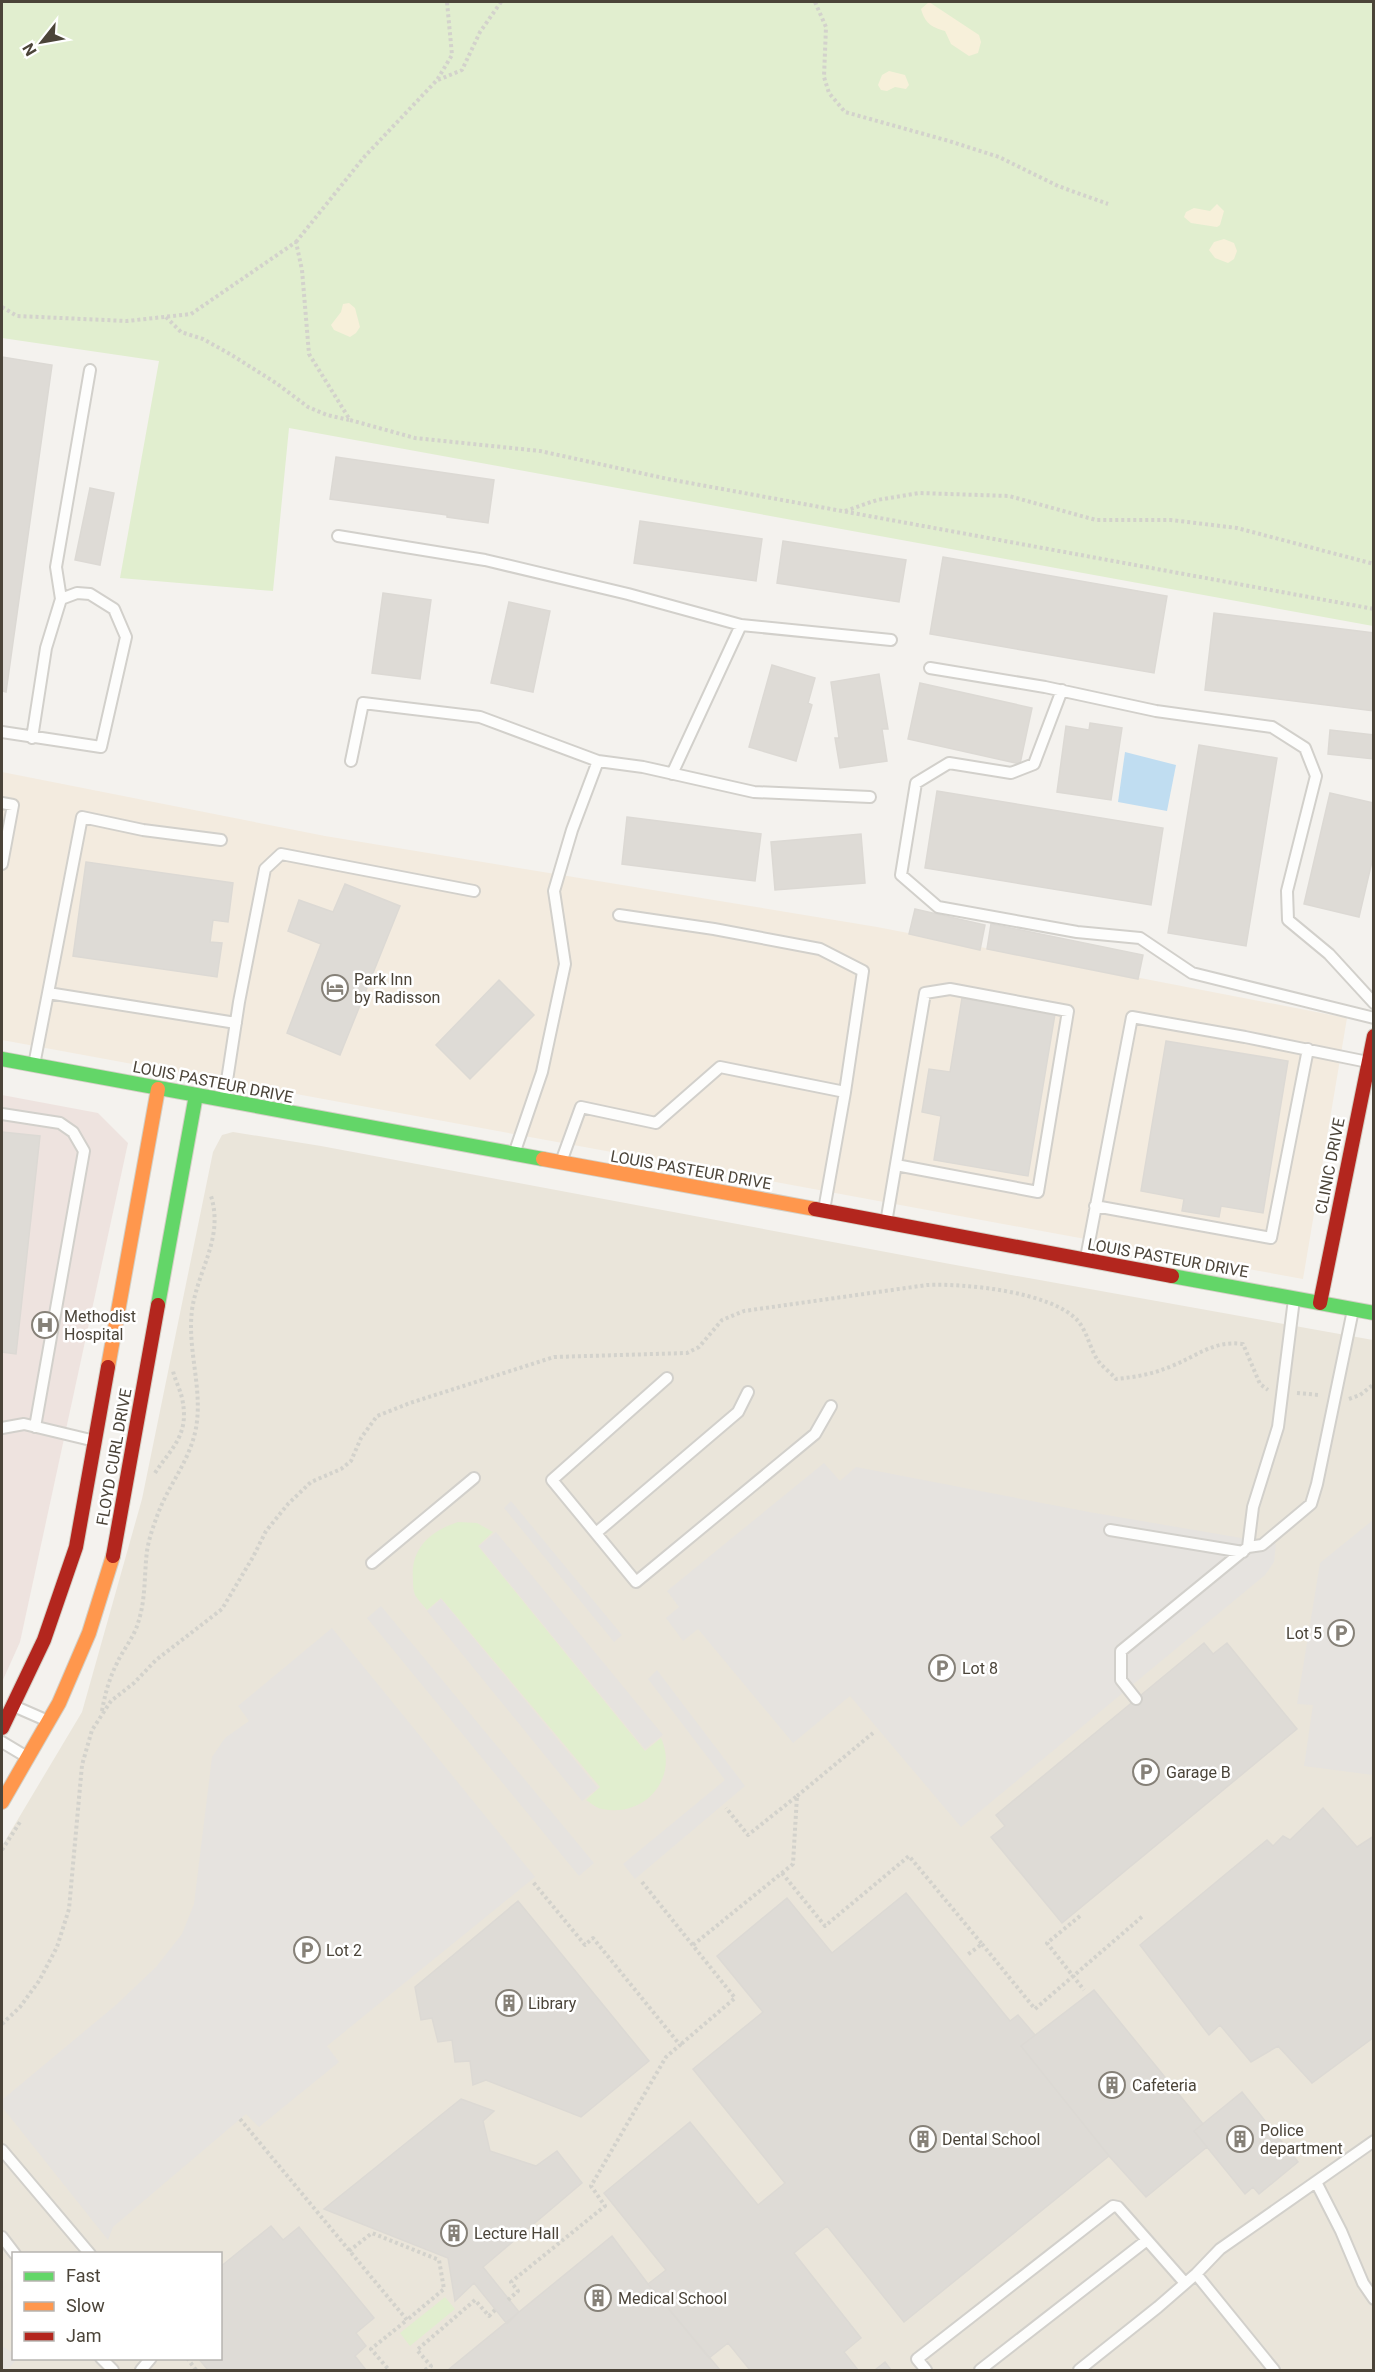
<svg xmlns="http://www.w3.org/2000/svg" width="1375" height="2372" viewBox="0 0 1375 2372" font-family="Roboto,sans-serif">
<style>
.commercial{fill:#f3ebdf}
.education{fill:#eae5da;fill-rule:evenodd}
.medical{fill:#eee3df}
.green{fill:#e1eecf}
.sand{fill:#f7f0da}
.parking{fill:#e6e3df}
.water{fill:#c0ddf1}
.building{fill:#dedbd6;stroke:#dcd9d4;stroke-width:1.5}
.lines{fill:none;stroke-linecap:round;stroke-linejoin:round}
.lane-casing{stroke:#d2d0cb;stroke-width:14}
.fast-casing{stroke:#d3cfc5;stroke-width:16}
.slow-casing{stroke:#d3cfc5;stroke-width:16}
.jam-casing{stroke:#d3cfc5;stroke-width:16}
.path{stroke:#d3d2cc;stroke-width:4;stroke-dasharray:3 3;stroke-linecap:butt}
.lane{stroke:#fdfdfc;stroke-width:10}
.fast{stroke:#63d668;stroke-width:14}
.slow{stroke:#ff974d;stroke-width:14}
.jam{stroke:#b3261e;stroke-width:14}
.labels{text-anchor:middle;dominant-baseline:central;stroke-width:5;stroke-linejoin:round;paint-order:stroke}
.poi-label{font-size:16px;fill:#4b4439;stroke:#fff;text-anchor:start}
.street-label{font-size:16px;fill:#4b4439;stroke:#fff}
</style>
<rect width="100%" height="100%" fill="#f4f2ee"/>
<!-- commercial -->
<path class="commercial" d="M 2,772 L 325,836 L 877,927 L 1347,1018 L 1303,1279 L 2,1040 Z"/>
<!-- education -->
<path class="education" d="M 233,1132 L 321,1146 L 950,1264 L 1373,1340 L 1373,2370 L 2,2370 L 2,1846 L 82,1712 L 142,1499 L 213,1152 L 222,1135 ZM 14,2254 L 220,2254 L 220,2358 L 14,2358 Z"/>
<!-- medical -->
<path class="medical" d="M 2,1095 L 98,1113 L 128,1143 L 20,1642 L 2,1682 Z"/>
<!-- green -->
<path class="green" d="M 2,2 L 1373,2 L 1373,626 L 289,428 L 273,591 L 120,578 L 159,361 L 2,338 Z
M 458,1522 L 477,1523 L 493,1532 L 478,1546 L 645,1751 L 661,1738 C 679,1778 645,1818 602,1809 C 596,1808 591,1803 586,1800 L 600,1787 L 441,1598 L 427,1610 C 423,1605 418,1600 415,1595 C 413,1590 413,1585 413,1580 C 410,1549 430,1531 458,1522 Z
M 445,2297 L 455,2309 L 410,2346 L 400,2333 Z"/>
<!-- sand -->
<path class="sand" d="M 929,2 L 979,35 L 981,42 L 978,53 L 969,56 L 951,44 L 945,31 C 931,27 925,23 921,9 Z
M 889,71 L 905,75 L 909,85 L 906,89 L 895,87 L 887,91 L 881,90 L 878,85 L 882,75 Z
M 1217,204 L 1224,211 L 1220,225 L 1217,227 L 1191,223 L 1184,217 L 1186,212 L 1194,208 L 1210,211 Z
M 1224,239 L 1234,243 L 1237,251 L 1234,259 L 1228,263 L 1215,258 L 1209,250 L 1214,242 Z
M 349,303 L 355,308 L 360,327 L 356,333 L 350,337 L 334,330 L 331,325 L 341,312 L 343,304 Z"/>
<!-- parking -->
<path class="parking" d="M 824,1463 L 840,1481 L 856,1467 L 1089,1512 L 1276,1544 L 1274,1562 L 1265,1575 L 961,1827 L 850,1696 L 793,1743 L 698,1629 L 683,1641 L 666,1618 L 679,1607 L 667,1591 Z
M 511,1501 L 622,1635 L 614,1642 L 504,1508 Z
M 1373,1520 L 1373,1775 L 1304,1766 L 1313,1705 L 1297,1704 L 1320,1563 Z
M 496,1532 L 663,1735 L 645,1749 L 479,1546 Z
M 441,1599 L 598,1788 L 582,1801 L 427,1611 Z
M 381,1606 L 594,1863 L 579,1876 L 367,1618 Z
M 332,1628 L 535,1877 L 327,2046 L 339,2062 L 259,2127 L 246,2114 L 113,2227 L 108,2240 L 2,2107 L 2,2100 L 116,2005 L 156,1967 L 182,1934 L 194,1904 L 212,1757 L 225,1738 L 249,1721 L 238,1706 Z
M 657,1670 L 745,1786 L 635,1879 L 623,1864 L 725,1780 L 648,1679 Z
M 2,2346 L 13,2353 L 14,2358 L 17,2359 L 7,2370 L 2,2370 Z"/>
<!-- water -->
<path class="water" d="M 1125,752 L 1176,765 L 1167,811 L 1118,802 Z"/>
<!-- building -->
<path class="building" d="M 2,357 L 52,365 L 6,692 L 2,691 Z
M 336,457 L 494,480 L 488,523 L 447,517 L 447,515 L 330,499 Z
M 90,488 L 114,493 L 100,565 L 75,560 Z
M 640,521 L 762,539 L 756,581 L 634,563 Z
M 783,541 L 906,560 L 899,602 L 777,583 Z
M 943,557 L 1167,596 L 1154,673 L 930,634 Z
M 383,593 L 431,600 L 420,679 L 372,673 Z
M 509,602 L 550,611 L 533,692 L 491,683 Z
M 1214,613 L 1374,633 L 1374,711 L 1205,690 Z
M 772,665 L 815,678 L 808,703 L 812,705 L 796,761 L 749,747 Z
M 879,674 L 888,729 L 882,729 L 887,761 L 840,768 L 835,738 L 839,738 L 831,682 Z
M 920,683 L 1032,708 L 1020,764 L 908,739 Z
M 1090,723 L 1122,728 L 1111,800 L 1057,792 L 1066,726 L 1089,730 Z
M 1330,730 L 1374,735 L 1374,759 L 1328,754 Z
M 1199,745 L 1277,758 L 1246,946 L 1168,933 Z
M 937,791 L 1163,828 L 1151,905 L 925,868 Z
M 1330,793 L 1374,803 L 1374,853 L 1359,917 L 1304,904 Z
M 627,817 L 761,834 L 755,881 L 622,864 Z
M 861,834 L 865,883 L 775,890 L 771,842 Z
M 86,862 L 233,883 L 228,922 L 213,920 L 210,942 L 222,943 L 217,977 L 73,956 Z
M 345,884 L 400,906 L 340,1055 L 287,1033 L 321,944 L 288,931 L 299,900 L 333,912 Z
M 915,909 L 985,925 L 980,950 L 909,934 Z
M 991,924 L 1143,955 L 1138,979 L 987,949 Z
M 499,980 L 534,1015 L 470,1079 L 436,1045 Z
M 962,998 L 1055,1014 L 1028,1176 L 934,1160 L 941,1116 L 922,1112 L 929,1069 L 950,1072 Z
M 1166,1041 L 1288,1061 L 1263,1213 L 1221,1206 L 1219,1217 L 1182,1211 L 1184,1199 L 1141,1191 Z
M 2,1132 L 40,1136 L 16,1354 L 2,1352 Z
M 1204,1643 L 1213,1654 L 1227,1643 L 1297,1729 L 1062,1923 L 991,1837 L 1005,1826 L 996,1815 Z
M 1323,1808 L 1357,1847 L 1374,1836 L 1374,2037 L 1312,2083 L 1278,2046 L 1251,2062 L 1220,2025 L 1209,2035 L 1140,1945 L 1267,1840 L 1273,1846 L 1283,1836 L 1290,1840 Z
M 906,1893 L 1010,2021 L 1018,2015 L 1035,2035 L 1021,2046 L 1109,2156 L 904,2322 L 827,2226 L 794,2253 L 861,2338 L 844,2352 L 858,2370 L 750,2370 L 728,2343 L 709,2358 L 648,2284 L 666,2270 L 604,2193 L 690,2122 L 758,2205 L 785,2183 L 693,2069 L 763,2012 L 717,1956 L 787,1898 L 832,1953 Z
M 518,1901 L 649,2061 L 581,2117 L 486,2080 L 473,2085 L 470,2061 L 455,2062 L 452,2040 L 438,2042 L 432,2018 L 421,2020 L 415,1987 Z
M 1094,1990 L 1203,2124 L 1194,2131 L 1207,2147 L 1146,2197 L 1109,2156 L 1021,2046 Z
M 1242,2092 L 1298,2162 L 1259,2194 L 1253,2187 L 1245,2194 L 1194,2131 Z
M 461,2099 L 494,2111 L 483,2121 L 490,2151 L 536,2166 L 557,2151 L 582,2183 L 483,2267 L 519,2312 L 507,2324 L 474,2283 L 455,2301 L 448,2258 L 324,2209 Z
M 271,2226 L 283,2240 L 299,2227 L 374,2318 L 356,2333 L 366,2346 L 355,2356 L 366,2370 L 208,2370 L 198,2358 L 220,2358 L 220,2267 Z
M 612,2236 L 648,2284 L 720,2370 L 448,2370 Z
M 885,2362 L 891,2370 L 875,2370 Z"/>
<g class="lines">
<defs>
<path id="lane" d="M 338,536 L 485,560 L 628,594 L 741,625
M 61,599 L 56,567 L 90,370
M 930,668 L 1045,687 L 1156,711 L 1272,727 L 1305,748 L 1316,776 L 1287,891 L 1288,920 L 1329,954 L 1374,1003
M 1062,690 L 1034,764 L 1011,773 L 949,763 L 916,783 L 901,875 L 938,907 L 1077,932 L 1140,938 L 1192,973 L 1374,1018
M 2,732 L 101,747 L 126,637 L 114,609 L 90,594 L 77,593 L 61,599 L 46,648 L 32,738
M 351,761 L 363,703 L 480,717 L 598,761
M 672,774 L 741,625 L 891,640
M 2,803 L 13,805 L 2,864
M 619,915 L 714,929 L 820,949 L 863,971 L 845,1092
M 48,993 L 82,817 L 143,830 L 221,840
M 34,1065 L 48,993 L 236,1023
M 224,1100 L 239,1002 L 265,869 L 281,854 L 474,891
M 2,1114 L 60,1123 L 73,1132 L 84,1151 L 35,1427
M 514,1154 L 542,1072 L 565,964 L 554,891 L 572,830 L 598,761 L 643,767 L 754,792 L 870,797
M 561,1162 L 581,1107 L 656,1123 L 720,1067 L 845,1092 L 824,1210
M 1095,1206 L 1271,1238 L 1308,1049
M 886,1223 L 925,993 L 950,989 L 1068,1011 L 1038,1192 L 896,1165
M 1086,1258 L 1132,1017 L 1245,1037 L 1368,1062
M 667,1378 L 552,1480 L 636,1582 L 815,1434 L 831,1406
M 2,1428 L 24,1424 L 95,1441
M 1110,1530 L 1243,1552
M 596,1533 L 738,1412 L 748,1392
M 1248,1547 L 1253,1507 L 1278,1427 L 1294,1299
M 372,1563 L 474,1478
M 1136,1699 L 1121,1680 L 1121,1651 L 1248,1547 L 1262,1545 L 1311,1504 L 1317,1484 L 1353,1310
M 16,1707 L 48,1721
M 2,1742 L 27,1757
M 2,2150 L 90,2254
M 1316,2182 L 1341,2231 L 1363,2283 L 1374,2299
M 2,2237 L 15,2254
M 1196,2274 L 1274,2370
M 101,2358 L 113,2370
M 141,2370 L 151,2358
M 926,2370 L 917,2359 L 1113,2206 L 1118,2207 L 1185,2283
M 980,2370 L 1147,2240
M 1079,2370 L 1158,2307 L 1196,2274 L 1220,2249 L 1374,2141"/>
<path id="fast" d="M 2,1059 L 543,1159
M 1172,1276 L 1374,1313
M 158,1305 L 196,1095"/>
<path id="slow" d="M 543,1159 L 815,1209
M 108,1367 L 158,1089
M 2,1802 L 59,1703 L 89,1633 L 113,1556"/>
<path id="jam" d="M 815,1209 L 1172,1276
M 1320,1303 L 1374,1036
M 113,1556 L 158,1305
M 2,1728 L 44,1640 L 76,1547 L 108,1367"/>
</defs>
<!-- lane casing -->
<use href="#lane" class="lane-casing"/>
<!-- fast casing -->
<use href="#fast" class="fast-casing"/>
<!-- slow casing -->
<use href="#slow" class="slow-casing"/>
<!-- jam casing -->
<use href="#jam" class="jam-casing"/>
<!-- path -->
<path class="path" d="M 815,2 L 826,27 L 824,77 L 829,93 L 845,112 L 949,141 L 999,157 L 1058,186 L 1108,204
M 438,80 L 462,70 L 480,32 L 501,2
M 296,242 L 365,156 L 437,80 L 452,55 L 447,2
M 2,307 L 17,316 L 127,321 L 191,314 L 296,242 L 302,270 L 309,354 L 350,420 L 415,438 L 540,451 L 668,479 L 1374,609
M 166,317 L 181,332 L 203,339 L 230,354 L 276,383 L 308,407 L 327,415 L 349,420
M 845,511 L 877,500 L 919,493 L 1009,496 L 1096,520 L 1171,520 L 1237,528 L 1374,564
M 1297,1393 L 1319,1395
M 1349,1399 L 1360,1395 L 1374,1384
M 155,1473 C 172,1447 190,1435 182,1398 C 180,1389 175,1380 173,1371
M 102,1711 C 105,1694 109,1679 117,1663 C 123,1650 134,1637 138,1623 C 146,1599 144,1575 147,1551 C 149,1538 154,1524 159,1511 C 170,1483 190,1460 196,1428 C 203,1388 187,1350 192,1310 C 198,1269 224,1238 211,1196
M 797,1796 L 873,1733
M 2,1850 L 20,1822
M 782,1873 L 825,1926 L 909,1856 L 982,1944 L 967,1955
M 642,1882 L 735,1998 L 680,2045
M 1080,1916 L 1047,1943 L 1084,1990
M 982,1944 L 1035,2009 L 1144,1915
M 693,1945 L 793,1864 L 797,1796 L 748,1835 L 726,1808
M 2,2024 L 20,2007 L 39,1981 L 57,1947 L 69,1909 L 82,1765 L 92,1730 L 111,1701 L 134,1683 L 156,1660 L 222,1609 L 253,1557 L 266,1531 L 288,1504 L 311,1482 L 341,1469 L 351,1461 L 361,1438 L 377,1416 L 410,1403 L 554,1357 L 687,1353 L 699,1347 L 722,1320 L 744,1311 L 927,1285 C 964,1283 1053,1292 1078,1321 C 1088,1333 1090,1350 1099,1362 C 1104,1368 1111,1373 1116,1379 C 1136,1377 1153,1374 1172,1366 C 1197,1356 1214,1340 1243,1344 L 1260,1384 L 1268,1390
M 240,2119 L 407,2320 L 371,2349 L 389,2370
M 349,2251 L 372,2233 L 439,2260 L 444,2289 L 407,2320
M 508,2300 L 518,2291 L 511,2282 L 605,2206 L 591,2186 L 666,2057 L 680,2045 L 593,1938 L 585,1945 L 533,1882
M 187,2358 L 196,2370
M 425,2370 L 431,2366 L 417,2350 L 475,2300 L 489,2316 L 495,2310"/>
<!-- lane -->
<use href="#lane" class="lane"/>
<!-- fast -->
<use href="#fast" class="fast"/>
<!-- slow -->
<use href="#slow" class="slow"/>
<!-- jam -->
<use href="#jam" class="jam"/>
</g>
<!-- icons -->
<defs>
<symbol id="hotel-ring" viewBox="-11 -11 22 22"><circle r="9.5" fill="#fff" stroke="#868178" stroke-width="1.5"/><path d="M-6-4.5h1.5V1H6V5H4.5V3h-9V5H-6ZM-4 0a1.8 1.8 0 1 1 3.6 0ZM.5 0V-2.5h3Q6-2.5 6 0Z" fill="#868178"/></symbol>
<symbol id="hospital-ring" viewBox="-11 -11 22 22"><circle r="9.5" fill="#fff" stroke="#868178" stroke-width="1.5"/><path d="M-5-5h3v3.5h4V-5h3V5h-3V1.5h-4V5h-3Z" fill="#868178"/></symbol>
<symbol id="parking-ring" viewBox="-11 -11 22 22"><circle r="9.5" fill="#fff" stroke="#868178" stroke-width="1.5"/><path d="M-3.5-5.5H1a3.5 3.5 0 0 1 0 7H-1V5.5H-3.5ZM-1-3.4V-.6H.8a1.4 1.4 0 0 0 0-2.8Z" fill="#868178"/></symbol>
<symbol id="building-ring" viewBox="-11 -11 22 22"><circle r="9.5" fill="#fff" stroke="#868178" stroke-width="1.5"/><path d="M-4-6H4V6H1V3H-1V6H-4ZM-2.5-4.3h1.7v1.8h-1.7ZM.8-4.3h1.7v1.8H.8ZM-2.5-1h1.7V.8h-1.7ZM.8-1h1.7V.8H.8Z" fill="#868178"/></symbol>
</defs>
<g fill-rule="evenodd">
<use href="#hotel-ring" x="320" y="973" width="30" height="30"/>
<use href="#hospital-ring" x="30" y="1310" width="30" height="30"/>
<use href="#parking-ring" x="1326" y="1618" width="30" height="30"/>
<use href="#parking-ring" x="927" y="1653" width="30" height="30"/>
<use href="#parking-ring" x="1131" y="1757" width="30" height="30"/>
<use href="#parking-ring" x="292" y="1935" width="30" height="30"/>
<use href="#building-ring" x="494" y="1988" width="30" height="30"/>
<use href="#building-ring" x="1097" y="2070" width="30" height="30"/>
<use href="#building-ring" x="908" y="2124" width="30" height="30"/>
<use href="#building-ring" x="1225" y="2124" width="30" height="30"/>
<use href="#building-ring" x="439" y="2218" width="30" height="30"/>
<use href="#building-ring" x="583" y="2283" width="30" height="30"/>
</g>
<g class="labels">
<!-- poi labels -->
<g class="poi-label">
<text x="354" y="979">Park Inn<tspan x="354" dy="18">by Radisson</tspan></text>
<text x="64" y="1316">Methodist<tspan x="64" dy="18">Hospital</tspan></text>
<text x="1322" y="1633" text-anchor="end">Lot 5</text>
<text x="962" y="1668">Lot 8</text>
<text x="1166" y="1772">Garage B</text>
<text x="326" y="1950">Lot 2</text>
<text x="528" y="2003">Library</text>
<text x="1132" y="2085">Cafeteria</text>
<text x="1260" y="2130">Police<tspan x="1260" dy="18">department</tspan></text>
<text x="942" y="2139">Dental School</text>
<text x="474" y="2233">Lecture Hall</text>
<text x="618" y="2298">Medical School</text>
</g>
<!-- street labels -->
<g class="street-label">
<text transform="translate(213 1082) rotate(11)">LOUIS PASTEUR DRIVE</text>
<text transform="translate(1330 1166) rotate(-79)">CLINIC DRIVE</text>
<text transform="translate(691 1170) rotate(10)">LOUIS PASTEUR DRIVE</text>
<text transform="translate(1168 1258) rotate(10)">LOUIS PASTEUR DRIVE</text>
<text transform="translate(114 1457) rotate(-80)">FLOYD CURL DRIVE</text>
</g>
</g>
<!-- border -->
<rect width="1375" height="2372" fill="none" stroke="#4b4439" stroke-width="6"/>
<!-- legend -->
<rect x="12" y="2252" width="210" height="108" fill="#ffffff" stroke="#b7b4b0" stroke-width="1.5"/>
<rect x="24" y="2272" width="30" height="9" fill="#63d668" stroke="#b7b4b0" stroke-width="1.5"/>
<text x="66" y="2282" font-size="18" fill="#4b4439">Fast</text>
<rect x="24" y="2302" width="30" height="9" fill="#ff974d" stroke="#b7b4b0" stroke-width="1.5"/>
<text x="66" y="2312" font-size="18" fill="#4b4439">Slow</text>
<rect x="24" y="2332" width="30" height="9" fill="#b3261e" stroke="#b7b4b0" stroke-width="1.5"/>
<text x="66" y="2342" font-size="18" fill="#4b4439">Jam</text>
<!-- north arrow -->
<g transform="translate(42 42) rotate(239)" stroke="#ffffff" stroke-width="4.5" paint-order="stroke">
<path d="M0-4.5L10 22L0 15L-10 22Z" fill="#4b4439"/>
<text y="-9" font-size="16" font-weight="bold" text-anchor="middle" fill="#4b4439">N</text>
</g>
</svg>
